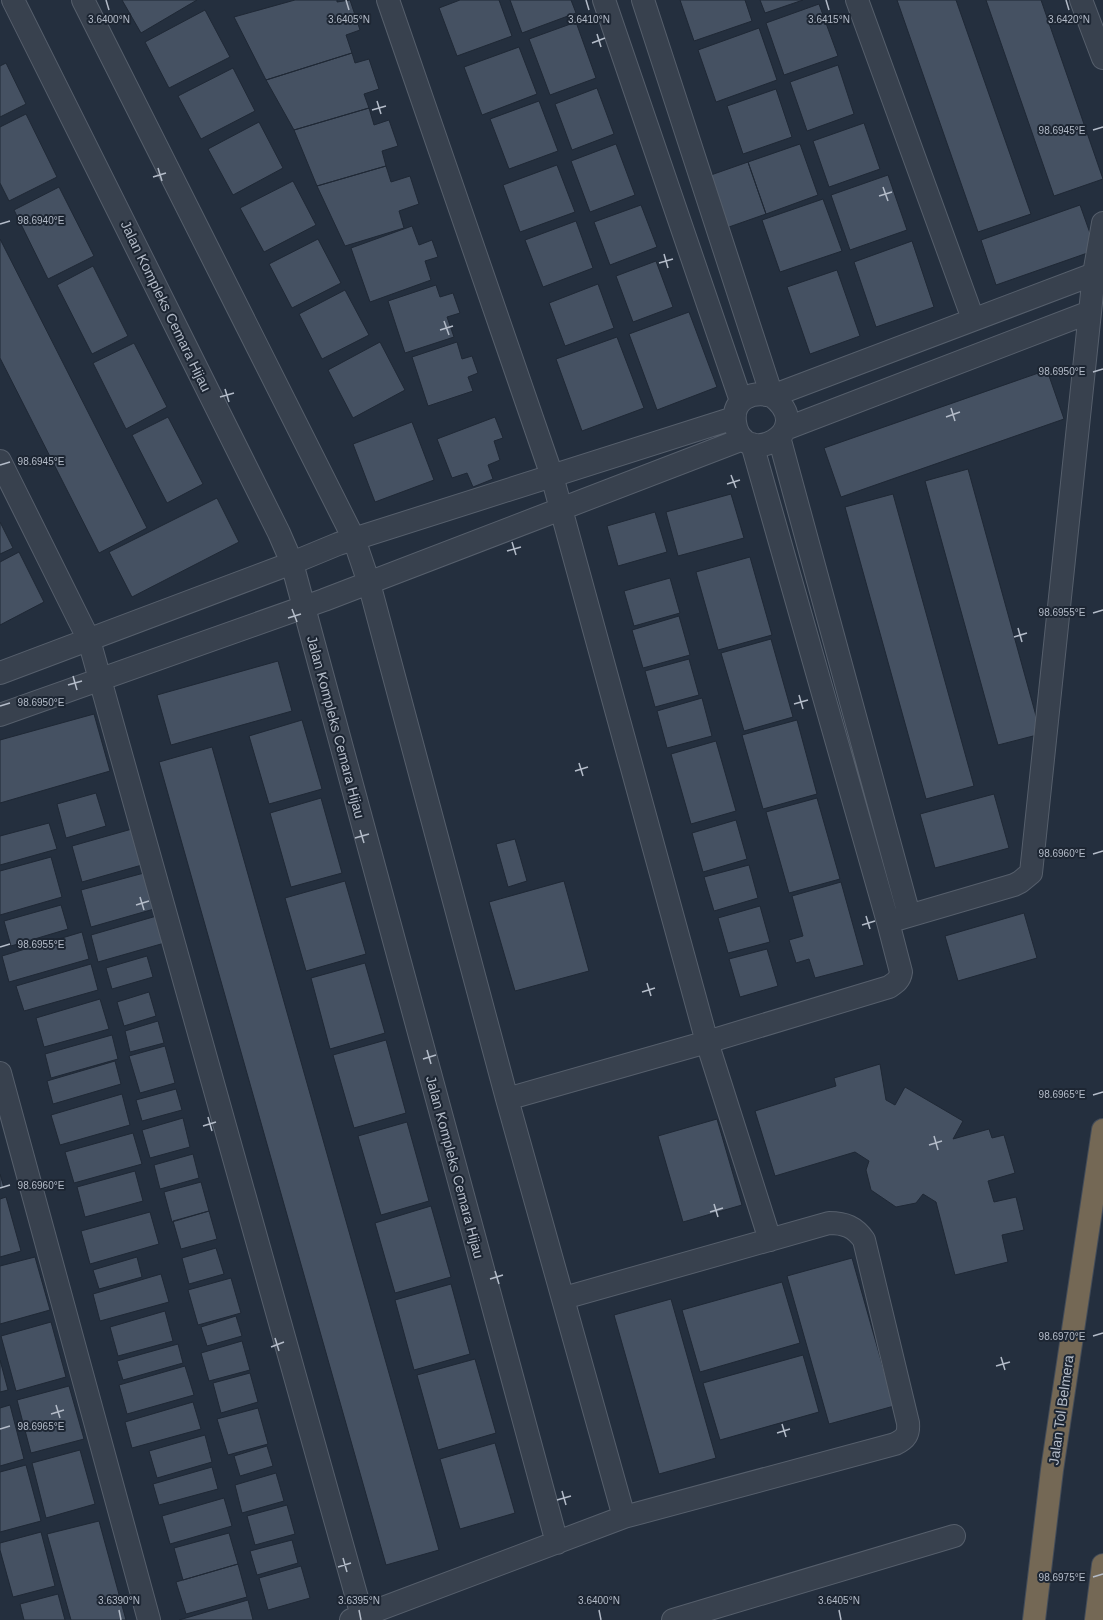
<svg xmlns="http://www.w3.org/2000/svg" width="1103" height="1620" viewBox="0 0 1103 1620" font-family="Helvetica,sans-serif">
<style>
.building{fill:#455162;stroke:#1f2835}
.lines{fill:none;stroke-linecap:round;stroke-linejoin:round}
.minor-casing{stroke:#565f6c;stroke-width:24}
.motorway-casing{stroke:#434c59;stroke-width:24}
.minor{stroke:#38414e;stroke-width:22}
.motorway{stroke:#746855;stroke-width:22}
.ticks{fill:none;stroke:#b4bcc9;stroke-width:1.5}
.labels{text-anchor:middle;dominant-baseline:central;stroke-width:4;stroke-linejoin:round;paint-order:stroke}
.street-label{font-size:14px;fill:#b4bcc9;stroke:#1d2633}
.ticks-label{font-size:10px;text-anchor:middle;fill:#b4bcc9;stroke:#1d2633;stroke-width:4;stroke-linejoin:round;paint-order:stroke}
</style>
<rect width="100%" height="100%" fill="#242f3e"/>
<!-- building -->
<path class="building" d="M 122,0 L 197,0 L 141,33 Z
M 295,0 L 337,0 L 337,2 L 350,0 L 360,30 L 346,35 L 352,53 L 266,80 L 234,17 Z
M 460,0 L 499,0 L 512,36 L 457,56 L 439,8 Z
M 510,0 L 571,0 L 576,13 L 522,33 Z
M 680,0 L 745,0 L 752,21 L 694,41 Z
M 760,0 L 803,0 L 765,13 Z
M 897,0 L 956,0 L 1031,214 L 978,232 Z
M 986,0 L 1041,0 L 1103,179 L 1054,196 Z
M 819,4 L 838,56 L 784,75 L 766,23 Z
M 205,10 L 230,57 L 169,88 L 145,42 Z
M 576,22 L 596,78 L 550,95 L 529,39 Z
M 759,28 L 777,80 L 716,102 L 698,50 Z
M 519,47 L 537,94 L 482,115 L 464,67 Z
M 352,53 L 355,63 L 369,59 L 379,89 L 364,94 L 369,108 L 294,130 L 266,80 Z
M 6,63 L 26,104 L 0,117 L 0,66 Z
M 838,65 L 854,114 L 807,131 L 790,82 Z
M 233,68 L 255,111 L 201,139 L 178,96 Z
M 597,88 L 614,134 L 572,150 L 555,104 Z
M 776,89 L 792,137 L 743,154 L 727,106 Z
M 539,101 L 558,151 L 509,169 L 490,119 Z
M 369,108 L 374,125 L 389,120 L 398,146 L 382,151 L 386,166 L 317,186 L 294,130 Z
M 26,114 L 57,177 L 9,201 L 0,183 L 0,127 Z
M 259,122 L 283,168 L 233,195 L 208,149 Z
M 864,123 L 880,169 L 829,187 L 813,141 Z
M 616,144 L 635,195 L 590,212 L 571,161 Z
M 800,144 L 818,195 L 766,214 L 748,162 Z
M 748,162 L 766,214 L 726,228 L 708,176 Z
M 557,165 L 575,212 L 520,232 L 503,185 Z
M 386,166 L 391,182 L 410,176 L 419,204 L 399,211 L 404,228 L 345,246 L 317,186 Z
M 888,175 L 907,230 L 850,250 L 831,195 Z
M 293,181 L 316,225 L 264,252 L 240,208 Z
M 59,187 L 94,256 L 48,279 L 14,210 Z
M 823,199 L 842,251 L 780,272 L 762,220 Z
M 641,205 L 657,247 L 610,265 L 594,222 Z
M 1080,205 L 1096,250 L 996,285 L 981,240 Z
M 576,221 L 593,268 L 543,287 L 525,240 Z
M 412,226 L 419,245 L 432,240 L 438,257 L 425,261 L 431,280 L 370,302 L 351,248 Z
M 0,239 L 147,528 L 99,553 L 0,358 Z
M 318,239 L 341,283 L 292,308 L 269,264 Z
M 912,241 L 934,307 L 876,327 L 854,262 Z
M 656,261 L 673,307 L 633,322 L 616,276 Z
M 93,266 L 128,336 L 92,354 L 57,285 Z
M 837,270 L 860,336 L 810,354 L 787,287 Z
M 598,284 L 614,328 L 565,346 L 549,303 Z
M 436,285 L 440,297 L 453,293 L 460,313 L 447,317 L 454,337 L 405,353 L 388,301 Z
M 345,290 L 369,335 L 322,359 L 299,314 Z
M 689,312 L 717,387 L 657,410 L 629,334 Z
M 617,337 L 644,408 L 582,431 L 556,359 Z
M 380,342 L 405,390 L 353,418 L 328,370 Z
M 457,342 L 462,359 L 472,356 L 478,373 L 468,377 L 473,391 L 428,406 L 412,357 Z
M 134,343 L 167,407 L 126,429 L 93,363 Z
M 1047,370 L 1064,419 L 841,497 L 824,448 Z
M 168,417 L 203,484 L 167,503 L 132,435 Z
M 495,417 L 503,438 L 494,441 L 500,460 L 488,465 L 493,479 L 473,487 L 467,473 L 452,478 L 437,439 Z
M 412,422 L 434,480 L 375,502 L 353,444 Z
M 968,469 L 1041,734 L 998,745 L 925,481 Z
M 731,494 L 744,538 L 678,556 L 666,512 Z
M 893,494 L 974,786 L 926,799 L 845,507 Z
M 217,498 L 239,542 L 132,597 L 109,552 Z
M 655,512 L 667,552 L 618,566 L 607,526 Z
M 0,522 L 13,548 L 0,554 Z
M 19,552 L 44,602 L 0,625 L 0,562 Z
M 750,557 L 772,635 L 718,650 L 696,572 Z
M 670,578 L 680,613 L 634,626 L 624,591 Z
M 679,616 L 690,655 L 643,668 L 632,630 Z
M 771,639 L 793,717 L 744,731 L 721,653 Z
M 689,659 L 699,695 L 655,707 L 645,671 Z
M 278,661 L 292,711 L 171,745 L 157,695 Z
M 702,698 L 712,736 L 667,748 L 657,711 Z
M 94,714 L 110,771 L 0,803 L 0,740 Z
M 302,720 L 322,789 L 269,804 L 249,736 Z
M 797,720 L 817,794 L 763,809 L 742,735 Z
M 716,741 L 736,811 L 691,824 L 671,754 Z
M 212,747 L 439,1550 L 386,1565 L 159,762 Z
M 96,793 L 106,826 L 66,838 L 57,804 Z
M 994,794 L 1009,848 L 935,868 L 920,814 Z
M 321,798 L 342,873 L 291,887 L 270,813 Z
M 817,798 L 840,879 L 789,893 L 766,812 Z
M 736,820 L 747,859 L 703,872 L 692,833 Z
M 49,823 L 57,849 L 0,865 L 0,836 Z
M 132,829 L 142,865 L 82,882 L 72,846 Z
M 515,839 L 527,881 L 508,887 L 496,844 Z
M 51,857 L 62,897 L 0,915 L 0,871 Z
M 749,865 L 758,898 L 714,911 L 704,877 Z
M 144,873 L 154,909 L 91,927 L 81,890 Z
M 345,881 L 366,954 L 306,971 L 285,898 Z
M 564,881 L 589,971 L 515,991 L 489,902 Z
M 841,882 L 864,965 L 815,978 L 809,959 L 796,963 L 789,940 L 803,936 L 792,896 Z
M 61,905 L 68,929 L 11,946 L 4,921 Z
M 760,906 L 770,942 L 728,953 L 718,918 Z
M 1024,913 L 1037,958 L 958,981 L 945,936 Z
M 160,915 L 168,942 L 98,962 L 91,935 Z
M 82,932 L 89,959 L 9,982 L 2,956 Z
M 767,949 L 778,986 L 740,997 L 729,959 Z
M 147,956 L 153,977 L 112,989 L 106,968 Z
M 365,963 L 385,1033 L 330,1049 L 311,978 Z
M 91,964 L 98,990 L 24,1011 L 16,986 Z
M 149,992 L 156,1016 L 124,1026 L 117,1002 Z
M 100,999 L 109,1029 L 44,1047 L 36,1018 Z
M 158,1021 L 164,1043 L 130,1052 L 125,1031 Z
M 112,1035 L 118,1059 L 51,1078 L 45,1054 Z
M 386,1040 L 406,1113 L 354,1128 L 333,1055 Z
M 165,1046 L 175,1083 L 140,1093 L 129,1056 Z
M 115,1061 L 121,1084 L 53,1104 L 47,1081 Z
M 880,1064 L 886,1100 L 895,1105 L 905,1087 L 963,1121 L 953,1139 L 989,1129 L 992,1138 L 1004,1135 L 1015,1173 L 988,1181 L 994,1202 L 1016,1197 L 1024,1230 L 1002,1235 L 1008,1262 L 955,1275 L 936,1202 L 923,1194 L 916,1203 L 896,1207 L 871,1190 L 866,1170 L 869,1161 L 855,1152 L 775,1176 L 755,1111 L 836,1086 L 834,1078 Z
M 176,1089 L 182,1110 L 142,1121 L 136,1100 Z
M 122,1094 L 130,1125 L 60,1145 L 51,1115 Z
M 183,1118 L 190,1147 L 150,1158 L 142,1130 Z
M 717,1119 L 742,1205 L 683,1222 L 658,1136 Z
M 407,1122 L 429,1201 L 381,1215 L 358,1136 Z
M 133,1133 L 142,1164 L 74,1183 L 65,1152 Z
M 193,1154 L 199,1178 L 160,1189 L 154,1165 Z
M 135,1171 L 143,1201 L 85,1217 L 77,1187 Z
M 0,1174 L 4,1188 L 0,1189 Z
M 201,1182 L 209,1211 L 172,1222 L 164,1192 Z
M 6,1197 L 21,1251 L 0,1257 L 0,1199 Z
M 431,1206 L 451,1277 L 395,1293 L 375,1223 Z
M 209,1211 L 217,1239 L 181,1249 L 173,1221 Z
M 150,1212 L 159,1244 L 90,1264 L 81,1231 Z
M 216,1248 L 224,1274 L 189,1284 L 182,1258 Z
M 35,1257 L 50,1310 L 0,1324 L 0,1266 Z
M 137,1257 L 142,1277 L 99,1289 L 93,1270 Z
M 852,1258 L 894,1406 L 829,1424 L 787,1276 Z
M 161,1274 L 169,1302 L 100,1321 L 93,1294 Z
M 231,1278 L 241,1313 L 198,1325 L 188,1290 Z
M 782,1282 L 800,1343 L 700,1372 L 682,1310 Z
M 451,1284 L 470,1354 L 414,1370 L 395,1300 Z
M 671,1299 L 716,1458 L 659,1474 L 614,1315 Z
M 165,1311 L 173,1341 L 118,1356 L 110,1327 Z
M 236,1316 L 242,1336 L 207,1346 L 201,1327 Z
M 51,1322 L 66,1377 L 16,1391 L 1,1336 Z
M 242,1341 L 250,1370 L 209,1381 L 201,1353 Z
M 178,1344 L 183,1363 L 123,1380 L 117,1361 Z
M 803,1355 L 819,1412 L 720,1440 L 703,1383 Z
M 475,1359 L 496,1433 L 438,1450 L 417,1375 Z
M 0,1360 L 8,1390 L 0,1392 Z
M 185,1366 L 194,1395 L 127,1414 L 119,1385 Z
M 250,1373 L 258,1402 L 221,1413 L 213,1383 Z
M 69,1386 L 84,1439 L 31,1453 L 17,1400 Z
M 193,1402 L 201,1429 L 132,1448 L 125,1422 Z
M 10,1405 L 24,1459 L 0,1466 L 0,1408 Z
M 258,1408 L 268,1444 L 228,1455 L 217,1419 Z
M 205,1435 L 212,1462 L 157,1478 L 149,1451 Z
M 495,1443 L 515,1513 L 460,1529 L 440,1459 Z
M 267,1446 L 273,1466 L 240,1476 L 234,1456 Z
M 80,1450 L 95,1504 L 46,1518 L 32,1463 Z
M 26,1465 L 41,1521 L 0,1532 L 0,1472 Z
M 212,1467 L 218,1489 L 159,1505 L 153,1484 Z
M 276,1473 L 284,1501 L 242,1513 L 235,1485 Z
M 224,1498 L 232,1526 L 170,1544 L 162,1516 Z
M 287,1505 L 295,1534 L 255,1545 L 247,1516 Z
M 99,1521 L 126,1620 L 71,1620 L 47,1534 Z
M 41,1532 L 55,1586 L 13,1597 L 0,1550 L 0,1543 Z
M 229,1533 L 238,1564 L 183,1580 L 174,1548 Z
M 292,1540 L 298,1563 L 257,1575 L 250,1551 Z
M 238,1564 L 247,1597 L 186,1614 L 176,1582 Z
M 301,1566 L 310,1598 L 268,1610 L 259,1578 Z
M 58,1594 L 65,1620 L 24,1620 L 20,1604 Z
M 248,1600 L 253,1620 L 179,1620 Z"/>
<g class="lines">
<defs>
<path id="minor" d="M 13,0 L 279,533 L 292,563 L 557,1543
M 83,0 L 354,539 L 369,583 L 507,1099 L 624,1517
M 388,0 L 552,476 L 707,1042 L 770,1240
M 604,0 L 741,401
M 643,0 L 772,396 C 819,432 741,471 735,422 C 732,398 753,391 772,396 L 1094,274
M 857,0 L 973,319
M 1081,0 L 1103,58
M 785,429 L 1090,312
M 779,437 L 909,915
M 752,444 L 888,922
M 0,461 L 89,640 L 362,1616
M 0,673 L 292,563 L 338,544 L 734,418
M 0,715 L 324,600 L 743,439
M 0,1073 L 149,1620
M 507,1099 L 707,1042 L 889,987 C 895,983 900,980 901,972 L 888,922 L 1014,885 L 1020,882 L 1031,873 L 1094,274 L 1103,223
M 351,1620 L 624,1517 L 895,1444 C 906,1439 909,1434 908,1423 L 864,1240 C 855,1227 845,1223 829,1223 L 564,1298
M 673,1620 L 954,1536"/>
<path id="motorway" d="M 1034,1620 L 1052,1470 L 1103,1130
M 1096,1620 L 1103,1565"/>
</defs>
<!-- minor casing -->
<use href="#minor" class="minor-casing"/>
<!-- motorway casing -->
<use href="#motorway" class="motorway-casing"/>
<!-- minor -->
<use href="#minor" class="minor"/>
<!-- motorway -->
<use href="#motorway" class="motorway"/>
</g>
<!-- ticks -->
<path class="ticks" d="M 106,0 L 109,10M 346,0 L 349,10M 586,0 L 589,10M 826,0 L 829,10M 1066,0 L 1069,10M 597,34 L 601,47M 592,43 L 605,38M 377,101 L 381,114M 372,110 L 386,106M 1093,130 L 1103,127M 158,168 L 162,181M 153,177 L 166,173M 883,187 L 888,201M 879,196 L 892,192M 0,224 L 10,221M 664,254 L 668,268M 659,263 L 673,259M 444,321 L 449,335M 440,330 L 453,326M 1093,372 L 1103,369M 225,389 L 229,402M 220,397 L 234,393M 951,408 L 955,421M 946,417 L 960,412M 0,465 L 10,462M 731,475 L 736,488M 727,484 L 740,480M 512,542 L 516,555M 507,551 L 521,547M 292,609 L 297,622M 1093,613 L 1103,610M 288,618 L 301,614M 1018,628 L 1022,642M 1014,637 L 1027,633M 73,676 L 77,690M 68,685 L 82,681M 799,695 L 803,709M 794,704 L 808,700M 0,706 L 10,703M 579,763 L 583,776M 575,771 L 588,767M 360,830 L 364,843M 355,838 L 369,834M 1093,854 L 1103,851M 140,897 L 144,910M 136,905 L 149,901M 866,916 L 870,929M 862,925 L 875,921M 0,947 L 10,944M 647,983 L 651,996M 642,992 L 655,988M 427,1050 L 431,1064M 423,1059 L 436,1055M 1093,1095 L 1103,1092M 208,1117 L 212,1131M 203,1126 L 216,1122M 934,1136 L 938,1150M 929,1145 L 942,1141M 0,1188 L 10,1185M 714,1204 L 718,1217M 710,1212 L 723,1208M 495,1271 L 499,1284M 490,1279 L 503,1275M 1093,1336 L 1103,1333M 275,1338 L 279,1351M 271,1347 L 284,1342M 1001,1357 L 1005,1370M 996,1366 L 1010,1362M 56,1405 L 60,1418M 51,1414 L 64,1410M 782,1424 L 786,1437M 0,1429 L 10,1426M 777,1433 L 790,1429M 562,1491 L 566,1505M 557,1500 L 571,1496M 343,1558 L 347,1572M 338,1567 L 351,1563M 1093,1577 L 1103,1574M 119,1610 L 121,1620M 359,1610 L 361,1620M 599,1610 L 601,1620M 839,1610 L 841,1620"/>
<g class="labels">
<!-- street labels -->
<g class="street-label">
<text transform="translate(166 306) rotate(64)">Jalan Kompleks Cemara Hijau</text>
<text transform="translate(336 727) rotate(75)">Jalan Kompleks Cemara Hijau</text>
<text transform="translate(455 1167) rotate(75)">Jalan Kompleks Cemara Hijau</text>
<text transform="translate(1061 1410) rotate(-82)">Jalan Tol Belmera</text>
</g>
</g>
<g class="ticks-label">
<text x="109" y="23">3.6400°N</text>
<text x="349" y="23">3.6405°N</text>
<text x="589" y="23">3.6410°N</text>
<text x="829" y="23">3.6415°N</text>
<text x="1069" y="23">3.6420°N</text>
<text x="1062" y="134">98.6945°E</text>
<text x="41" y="224">98.6940°E</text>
<text x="1062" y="375">98.6950°E</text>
<text x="41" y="465">98.6945°E</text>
<text x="1062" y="616">98.6955°E</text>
<text x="41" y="706">98.6950°E</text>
<text x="1062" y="857">98.6960°E</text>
<text x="41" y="948">98.6955°E</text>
<text x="1062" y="1098">98.6965°E</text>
<text x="41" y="1189">98.6960°E</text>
<text x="1062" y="1340">98.6970°E</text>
<text x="41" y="1430">98.6965°E</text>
<text x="1062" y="1581">98.6975°E</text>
<text x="119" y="1604">3.6390°N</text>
<text x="359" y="1604">3.6395°N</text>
<text x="599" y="1604">3.6400°N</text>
<text x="839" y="1604">3.6405°N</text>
</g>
</svg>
